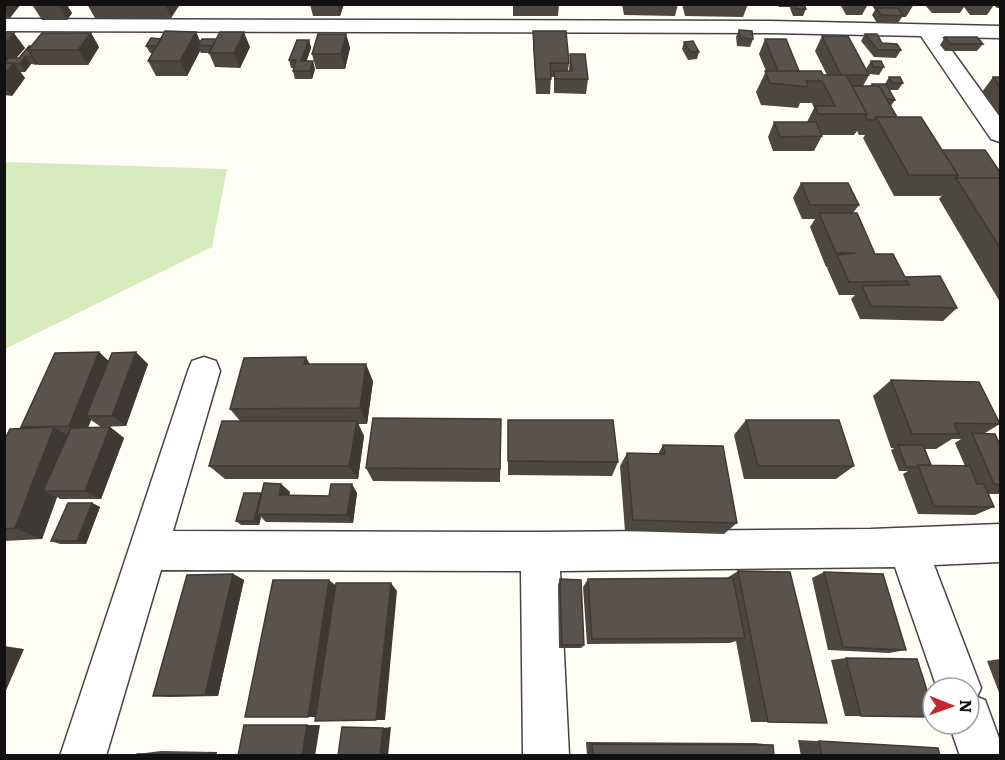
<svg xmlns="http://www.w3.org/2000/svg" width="1005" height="760" viewBox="0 0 1005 760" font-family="Literata,serif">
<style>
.green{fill:#d5ebbd}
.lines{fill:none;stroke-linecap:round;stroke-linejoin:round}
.minor-casing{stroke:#444;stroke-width:3}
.minor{fill:#fff;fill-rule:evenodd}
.wall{fill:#4d4742;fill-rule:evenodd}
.shaded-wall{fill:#3f3936}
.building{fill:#5a524d;stroke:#3f3936;stroke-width:1.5}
</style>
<rect width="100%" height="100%" fill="#fffdf5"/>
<!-- green -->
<path class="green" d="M 5,162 L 227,169 L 212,247 L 5,349 Z"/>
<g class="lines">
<defs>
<path id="minor" d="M 4,19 L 770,21 L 1000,26 L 1000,38 L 942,37 L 1000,117 L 1000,142 L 991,139 L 921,36 L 770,33 L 4,31 Z
M 204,357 L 216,361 L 220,371 L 173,531 L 540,532 L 871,529 L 1000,524 L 1000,562 L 934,565 L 981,688 L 977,697 L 985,700 L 1000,741 L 1000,756 L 960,756 L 949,724 L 969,724 L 969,688 L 937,688 L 895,567 L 560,571 L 569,756 L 523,756 L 521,571 L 161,570 L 106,756 L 60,756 L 188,371 L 192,361 Z"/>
</defs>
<!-- minor casing -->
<use href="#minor" class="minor-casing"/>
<!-- minor -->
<use href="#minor" class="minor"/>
</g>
<!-- wall -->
<path class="wall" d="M 4,4 L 10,18 L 4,18 Z
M 28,4 L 70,4 L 68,7 L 72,13 L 67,20 L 42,20 L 33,6 L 29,6 Z
M 87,4 L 180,4 L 171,18 L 95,18 Z
M 310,4 L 344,4 L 340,16 L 313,16 Z
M 513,4 L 559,4 L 558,16 L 513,16 Z
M 622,4 L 678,4 L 675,16 L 624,15 Z
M 682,4 L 748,4 L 743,17 L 685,16 Z
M 778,4 L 804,4 L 806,9 L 803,16 L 793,16 L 790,8 L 790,7 L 779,7 Z
M 840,4 L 868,4 L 862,15 L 846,15 Z
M 871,4 L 914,4 L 906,17 L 902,17 L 898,23 L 877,23 L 872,15 L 875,10 Z
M 927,4 L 1000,4 L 1000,8 L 997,8 L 994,5 L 987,15 L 970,15 L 964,7 L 960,13 L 932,13 L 926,6 Z
M 739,30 L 753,39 L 750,47 L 737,46 L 736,37 Z
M 533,31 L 569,63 L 568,71 L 569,71 L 570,54 L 588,79 L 586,94 L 554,93 L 554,77 L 551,77 L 550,94 L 536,94 L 533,46 Z
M 196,32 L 200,41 L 250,47 L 240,68 L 215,67 L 209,53 L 201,53 L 200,51 L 187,76 L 156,76 L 148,61 L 152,53 L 150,53 L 146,46 L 161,39 Z
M 4,33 L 25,48 L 16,58 L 19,58 L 31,46 L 91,33 L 99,47 L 88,65 L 38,65 L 38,63 L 37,65 L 31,64 L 25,72 L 20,72 L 25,78 L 12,96 L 4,95 Z
M 346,34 L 350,48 L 345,69 L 316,69 L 312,54 Z
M 865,34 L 882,43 L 901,50 L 896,58 L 874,57 L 861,41 Z
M 822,36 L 869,75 L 863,86 L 870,86 L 872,84 L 885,84 L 889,77 L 903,83 L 898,90 L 889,90 L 895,100 L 891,106 L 897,117 L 942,150 L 1000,172 L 1000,302 L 939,199 L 943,194 L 941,196 L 894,196 L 863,138 L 865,135 L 859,135 L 857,131 L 854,135 L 822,135 L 822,136 L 814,151 L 773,151 L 768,137 L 774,122 L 807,122 L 814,108 L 812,103 L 800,103 L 798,108 L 761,105 L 756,92 L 766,71 L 759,54 L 765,39 L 800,71 L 827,75 L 815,51 Z
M 945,37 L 983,44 L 977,51 L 945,51 L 940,45 Z
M 309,40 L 311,48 L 306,61 L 315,69 L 312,79 L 295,79 L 293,71 L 294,68 L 291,68 L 289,60 Z
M 684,42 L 699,52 L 697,59 L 688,60 L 682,49 Z
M 871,61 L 884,67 L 879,75 L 869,74 L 866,69 Z
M 993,77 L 1000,77 L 1000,117 L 982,92 Z
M 801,183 L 859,205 L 853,213 L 875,254 L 905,277 L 957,308 L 943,321 L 860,319 L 851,299 L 855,295 L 839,295 L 827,268 L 828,267 L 826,267 L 810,227 L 815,219 L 802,219 L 793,198 Z
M 99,352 L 108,361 L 148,364 L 126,426 L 101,427 L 91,420 L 88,428 L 110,427 L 124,438 L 101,499 L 60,499 L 57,497 L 42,539 L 4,541 L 4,441 L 23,428 L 21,427 Z
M 309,364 L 373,381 L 367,424 L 358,424 L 364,436 L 358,479 L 225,479 L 209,466 L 240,421 L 230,409 Z
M 891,380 L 1000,424 L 985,433 L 1000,445 L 1000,494 L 988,494 L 994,507 L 975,515 L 918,514 L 903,474 L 908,471 L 899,471 L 891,450 L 894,448 L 891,448 L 873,396 ZM 952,439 L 961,439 L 955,443 L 965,466 L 931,465 L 924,449 L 936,449 Z
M 501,419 L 500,482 L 373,481 L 366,468 Z
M 508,420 L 618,462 L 612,476 L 508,475 Z
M 746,420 L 854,466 L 836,479 L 744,479 L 734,435 Z
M 663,445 L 737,523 L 724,534 L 625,531 L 620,466 L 627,453 L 658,454 Z
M 281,484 L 290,492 L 289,495 L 329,496 L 357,493 L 353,523 L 266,522 L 261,517 L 259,525 L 241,525 L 236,521 L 261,493 Z
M 92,503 L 100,507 L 86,544 L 60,544 L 51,541 Z
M 738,571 L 768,722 L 751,722 L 736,641 L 730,643 L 587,644 L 583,587 L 588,579 L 727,578 Z
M 824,572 L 906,650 L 889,653 L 828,650 L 812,578 Z
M 233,574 L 244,580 L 218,696 L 169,697 L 153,696 Z
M 560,579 L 584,645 L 581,648 L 559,648 L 558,585 Z
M 846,658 L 933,717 L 845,716 L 831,660 Z
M 1000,659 L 1000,695 L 987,661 Z
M 798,740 L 909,746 L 940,756 L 801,756 Z
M 586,742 L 755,743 L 773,745 L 774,756 L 587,756 Z
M 161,751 L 217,752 L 216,756 L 137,754 Z"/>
<!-- shaded-wall -->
<path class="shaded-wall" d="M 4,4 L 21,4 L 10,18 L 4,11 Z
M 58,4 L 70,4 L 68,7 L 72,13 L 67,20 Z
M 165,4 L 180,4 L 171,18 Z
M 337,4 L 344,4 L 340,16 Z
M 196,32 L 202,46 L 198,45 L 200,51 L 187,76 L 180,61 Z
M 244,32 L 250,47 L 240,68 L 234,53 Z
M 14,33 L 25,48 L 11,64 L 4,64 L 4,45 Z
M 91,33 L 99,47 L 88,65 L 78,50 Z
M 346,34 L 350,48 L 345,69 L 341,54 Z
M 309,40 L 311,48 L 304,69 L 301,61 Z
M 32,56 L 38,63 L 37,65 L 31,57 Z
M 25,57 L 31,64 L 25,72 L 20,64 Z
M 313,61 L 315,69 L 312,79 L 310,71 Z
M 14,63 L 25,78 L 12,96 L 4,86 L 4,75 Z
M 99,352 L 112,364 L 86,416 L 91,420 L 84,437 L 69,426 Z
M 136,352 L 148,364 L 126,426 L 112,416 Z
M 306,357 L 315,374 L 304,364 Z
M 366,364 L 373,381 L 367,424 L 360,408 Z
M 357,421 L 364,436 L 358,479 L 349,466 Z
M 54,427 L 77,442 L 43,491 L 57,497 L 42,539 L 15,528 Z
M 110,427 L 124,438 L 101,499 L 85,491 Z
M 281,484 L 290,492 L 288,504 L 279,495 Z
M 352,484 L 357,493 L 353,523 L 347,515 Z
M 261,493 L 257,514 L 261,517 L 259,525 L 254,521 Z
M 92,503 L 100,507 L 86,544 L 77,541 Z
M 233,574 L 244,580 L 218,696 L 205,695 Z
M 329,580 L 339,588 L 320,717 L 308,717 Z
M 391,583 L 397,591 L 385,720 L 376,720 Z
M 4,646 L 24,649 L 4,695 Z
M 307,725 L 320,725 L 315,756 L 302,756 Z
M 391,727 L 388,756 L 380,756 L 383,728 Z
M 217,752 L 216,756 L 196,756 L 196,754 Z"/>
<!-- building -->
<path class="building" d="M 33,4 L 59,4 L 58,5 L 32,5 Z
M 795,4 L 804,4 L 806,9 L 796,9 Z
M 876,8 L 898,8 L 903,16 L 881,15 Z
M 739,30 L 752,31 L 753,39 L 740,38 Z
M 165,31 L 196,32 L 180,61 L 148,61 Z
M 533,31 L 566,31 L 569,63 L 550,63 L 551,79 L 536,79 Z
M 220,32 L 244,32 L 234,53 L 209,53 Z
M 4,33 L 14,33 L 4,45 Z
M 42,33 L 91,33 L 78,50 L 28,50 Z
M 318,34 L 346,34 L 341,54 L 312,54 Z
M 865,34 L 877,34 L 882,43 L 897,44 L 901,50 L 878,50 Z
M 822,36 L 848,36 L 869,75 L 841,75 Z
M 945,37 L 977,37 L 983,44 L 950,44 Z
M 151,38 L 161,39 L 157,46 L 146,46 Z
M 202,39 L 216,39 L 213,46 L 198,45 Z
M 765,39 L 786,39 L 799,71 L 778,71 Z
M 297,40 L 309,40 L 301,61 L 313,61 L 310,71 L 293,71 L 296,60 L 289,60 Z
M 693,41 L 699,52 L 690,52 L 684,42 Z
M 29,46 L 31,46 L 28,50 L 32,56 L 31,57 L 25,57 L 20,64 L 4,63 L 9,58 L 19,58 Z
M 570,54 L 585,54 L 588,79 L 555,79 L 554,71 L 572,71 Z
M 871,61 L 881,61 L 884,67 L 873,67 Z
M 4,63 L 14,63 L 4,75 Z
M 765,71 L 821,71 L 823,75 L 846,75 L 867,114 L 818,114 L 815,106 L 835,106 L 822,81 L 806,81 L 808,87 L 770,83 Z
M 889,77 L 900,77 L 903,83 L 892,83 Z
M 993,77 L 1000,77 L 1000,87 Z
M 872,84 L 886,84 L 895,100 L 887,99 L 879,86 L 873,86 Z
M 852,86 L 879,86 L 897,117 L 876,117 L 874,120 L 868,120 L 865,116 L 867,114 Z
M 876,117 L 921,117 L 958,175 L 909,175 Z
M 774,122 L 816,122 L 822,136 L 780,137 Z
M 942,150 L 985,150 L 1000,172 L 1000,178 L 956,178 L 955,180 L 958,175 Z
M 956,178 L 1000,178 L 1000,248 Z
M 801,183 L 848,183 L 859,205 L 810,205 Z
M 819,213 L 857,213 L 875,254 L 893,254 L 905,277 L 940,276 L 957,308 L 871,306 L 862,286 L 909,285 L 907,281 L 849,282 L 837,255 L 856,253 L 836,253 Z
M 99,352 L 69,426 L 21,427 L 55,353 Z
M 136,352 L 112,416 L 86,416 L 112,353 Z
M 306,357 L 304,364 L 366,364 L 360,408 L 230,409 L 244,358 Z
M 891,380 L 979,382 L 1000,424 L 954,423 L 959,434 L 912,434 Z
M 373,418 L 501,419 L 500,469 L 366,468 Z
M 508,420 L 613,420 L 618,462 L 508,461 Z
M 746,420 L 839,420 L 854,466 L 758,466 Z
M 222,421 L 357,421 L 349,466 L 209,466 Z
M 54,427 L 15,528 L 4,529 L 4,441 L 10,429 Z
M 110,427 L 85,491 L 43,491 L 71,428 Z
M 972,433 L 995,434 L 1000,445 L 1000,485 L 994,484 Z
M 663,445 L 723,446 L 737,523 L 633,520 L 627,453 L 665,454 Z
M 898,445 L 923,445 L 931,465 L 918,465 L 915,467 L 906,467 Z
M 918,465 L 970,466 L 977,484 L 984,484 L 994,507 L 934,506 Z
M 264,483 L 281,484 L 279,495 L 329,496 L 331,484 L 352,484 L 347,515 L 257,514 Z
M 244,493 L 261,493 L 254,521 L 236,521 Z
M 68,503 L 92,503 L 77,541 L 51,541 Z
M 738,571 L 790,572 L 827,723 L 768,722 Z
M 824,572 L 883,574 L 906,650 L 843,647 Z
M 233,574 L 205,695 L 153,696 L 187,575 Z
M 733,578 L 745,638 L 592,639 L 588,579 Z
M 560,579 L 581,580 L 584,645 L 562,645 Z
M 273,580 L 329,580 L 308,717 L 245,717 Z
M 336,583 L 391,583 L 376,720 L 315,721 Z
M 846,658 L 917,659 L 933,709 L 933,717 L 861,716 Z
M 244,725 L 307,725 L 302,756 L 238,756 Z
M 342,727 L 383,728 L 380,756 L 338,756 Z
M 819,741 L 938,748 L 940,756 L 822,756 Z
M 592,744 L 773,745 L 774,756 L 593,756 Z
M 137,754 L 196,754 L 196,756 L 136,756 Z"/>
<!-- border -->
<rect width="1005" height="760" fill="none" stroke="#111111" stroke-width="12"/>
<!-- north arrow -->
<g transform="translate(951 706) rotate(91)"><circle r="28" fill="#ffffff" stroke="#a0a0a0" stroke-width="1.5"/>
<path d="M0-4.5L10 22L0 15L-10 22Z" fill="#c4262e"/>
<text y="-9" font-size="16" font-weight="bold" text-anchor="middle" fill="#111111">N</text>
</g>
</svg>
